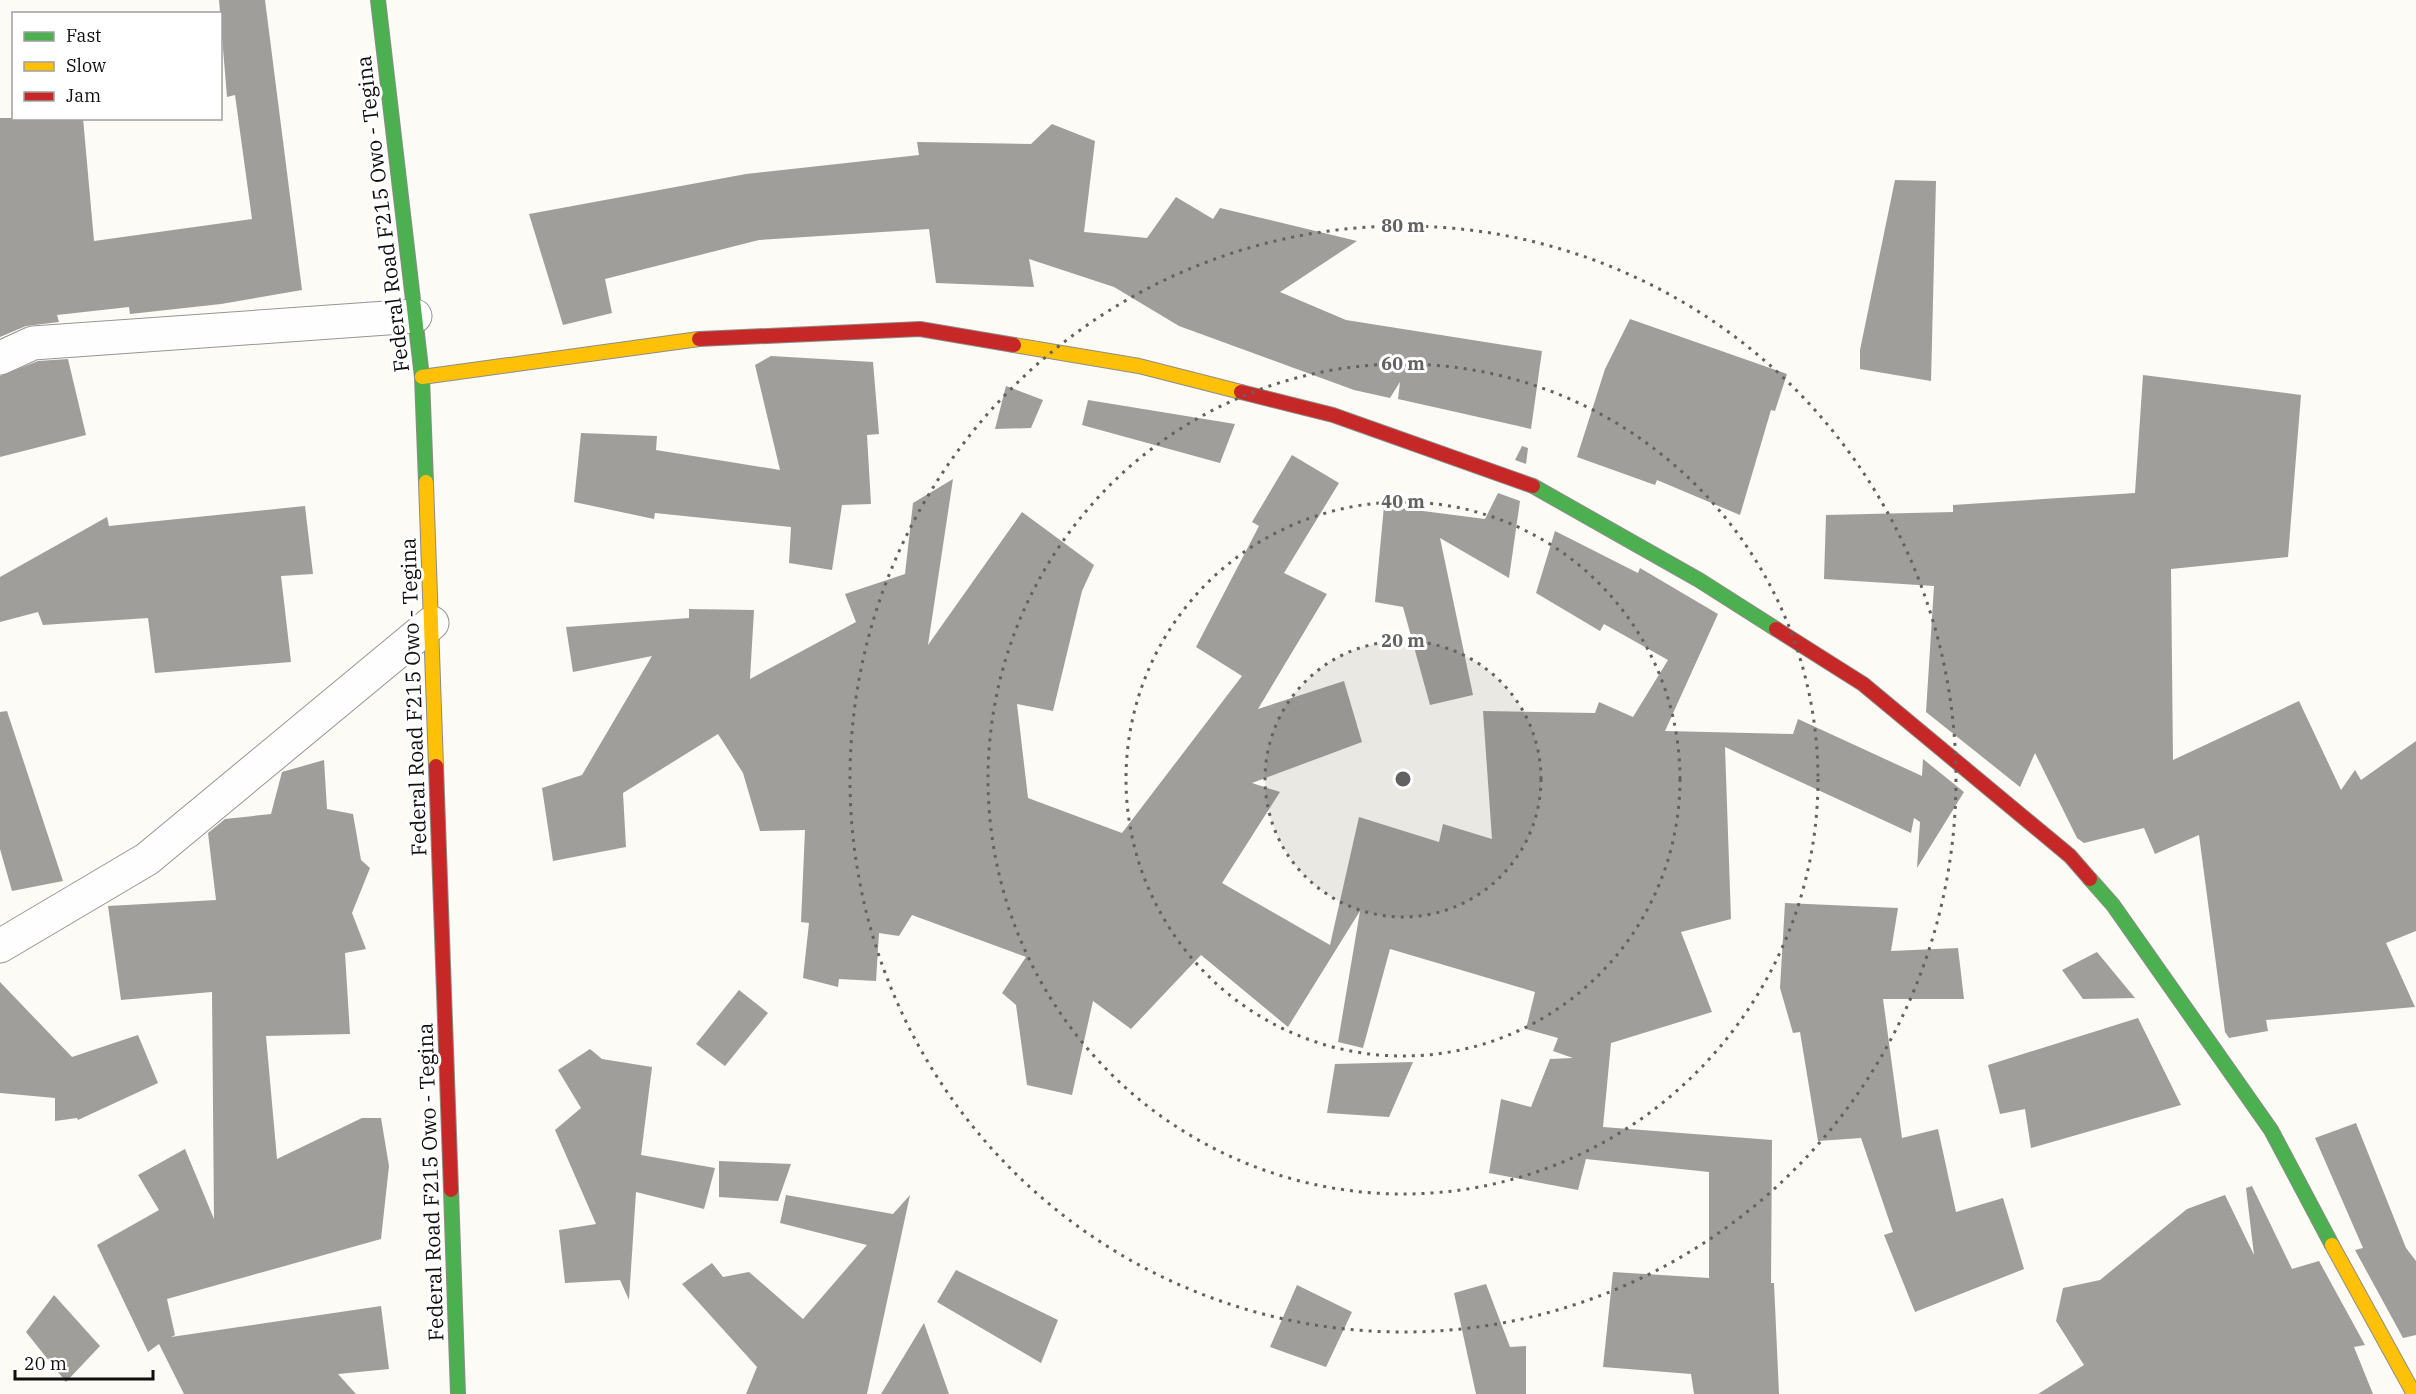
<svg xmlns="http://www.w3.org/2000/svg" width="2416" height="1394" viewBox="0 0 2416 1394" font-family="'IBM Plex Serif',serif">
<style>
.building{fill:#a09e9a}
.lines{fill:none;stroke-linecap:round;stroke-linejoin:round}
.street-casing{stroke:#969593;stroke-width:35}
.fast-casing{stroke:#8c8c89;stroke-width:16}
.slow-casing{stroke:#8c8c89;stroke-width:16}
.jam-casing{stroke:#8c8c89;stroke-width:16}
.street{stroke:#fffefe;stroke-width:33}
.fast{stroke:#4caf50;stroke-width:14}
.slow{stroke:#ffc107;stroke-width:14}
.jam{stroke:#c62828;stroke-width:14}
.ring{fill:none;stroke:#626260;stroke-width:3;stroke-dasharray:3 6}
.labels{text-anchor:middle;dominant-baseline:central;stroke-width:6;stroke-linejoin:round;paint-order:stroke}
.street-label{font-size:21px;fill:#0f0f0f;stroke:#fff}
.centre{fill:#626260;stroke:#fff;stroke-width:3}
.ring-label{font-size:18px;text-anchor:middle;font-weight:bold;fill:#626260;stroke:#fff;stroke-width:6;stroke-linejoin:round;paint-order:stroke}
</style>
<rect width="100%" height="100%" fill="#fcfbf5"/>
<!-- building -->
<path class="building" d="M 219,0 L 265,0 L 302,290 L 221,304 L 130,314 L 129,307 L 57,315 L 59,322 L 26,326 L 0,337 L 0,118 L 83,118 L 94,241 L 252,219 L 235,95 L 227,97 Z
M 1052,124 L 1095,141 L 1084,232 L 1147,238 L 1176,197 L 1213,219 L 1220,208 L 1357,241 L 1280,292 L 1346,320 L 1542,351 L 1531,429 L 1398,399 L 1400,382 L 1390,398 L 1354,390 L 1179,326 L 1114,287 L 1029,259 L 1034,287 L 936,283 L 929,229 L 759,240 L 605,279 L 612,313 L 563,325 L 529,214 L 746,174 L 919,155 L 917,142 L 1031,144 Z
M 1895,180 L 1936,181 L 1931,381 L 1860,369 L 1860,350 Z
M 1630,319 L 1787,374 L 1775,411 L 1771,410 L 1740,515 L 1657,480 L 1655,485 L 1577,457 L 1605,369 Z
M 771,356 L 873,362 L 879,434 L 867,435 L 871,504 L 842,505 L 832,570 L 789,563 L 791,527 L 655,513 L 654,519 L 574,502 L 581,433 L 657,436 L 656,450 L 780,470 L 755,365 Z
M 68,359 L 86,435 L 0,457 L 0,376 L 38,361 Z
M 2143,375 L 2301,395 L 2288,557 L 2171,569 L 2173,760 L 2299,701 L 2341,790 L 2355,770 L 2361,780 L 2416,741 L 2416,931 L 2386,943 L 2415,1007 L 2266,1020 L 2268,1031 L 2229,1038 L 2225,1032 L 2199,835 L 2155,854 L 2144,828 L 2084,843 L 2077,838 L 2035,753 L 2020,787 L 1926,712 L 1934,586 L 1824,579 L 1826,515 L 1953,512 L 1953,505 L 2135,493 Z
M 1006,386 L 1043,400 L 1031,428 L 995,429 Z
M 1088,400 L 1235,424 L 1220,463 L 1082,425 Z
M 1522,446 L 1528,448 L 1526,464 L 1515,460 Z
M 1292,455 L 1339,483 L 1284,573 L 1327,594 L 1258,709 L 1344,681 L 1362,742 L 1252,783 L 1280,792 L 1222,883 L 1330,945 L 1359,817 L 1439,842 L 1443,824 L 1492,839 L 1483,711 L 1595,713 L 1599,702 L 1633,717 L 1668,660 L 1604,624 L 1600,631 L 1536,593 L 1555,531 L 1638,573 L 1640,568 L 1718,614 L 1665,731 L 1793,734 L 1798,719 L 1922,776 L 1923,759 L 1964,792 L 1917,868 L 1920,822 L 1914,818 L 1911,833 L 1725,747 L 1731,919 L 1681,932 L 1712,1012 L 1611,1043 L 1603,1127 L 1772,1140 L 1771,1283 L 1774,1283 L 1779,1394 L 1694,1394 L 1691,1374 L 1603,1367 L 1613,1272 L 1709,1278 L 1709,1172 L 1586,1159 L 1578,1190 L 1489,1173 L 1501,1099 L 1531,1107 L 1550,1059 L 1573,1058 L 1553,1051 L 1558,1038 L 1526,1029 L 1535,992 L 1390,949 L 1363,1048 L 1338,1042 L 1360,911 L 1288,1027 L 1201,955 L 1131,1029 L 1093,1001 L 1072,1095 L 1027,1085 L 1016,1005 L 1002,993 L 1026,957 L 912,915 L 899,936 L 879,933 L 876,981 L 839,979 L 838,987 L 803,978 L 809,923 L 801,922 L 805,830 L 760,831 L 743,773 L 718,734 L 623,793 L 626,847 L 553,861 L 542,788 L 582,775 L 652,656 L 573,672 L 566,627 L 689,618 L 689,609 L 754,610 L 750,679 L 856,622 L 845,594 L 905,574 L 913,503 L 953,479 L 928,645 L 1022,512 L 1094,565 L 1082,591 L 1053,711 L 1017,704 L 1028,798 L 1122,833 L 1242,676 L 1196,647 L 1259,526 L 1252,522 Z
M 1498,493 L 1520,501 L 1509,578 L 1440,538 L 1473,695 L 1430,705 L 1403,607 L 1375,602 L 1384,506 L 1485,519 Z
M 305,506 L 313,574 L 281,576 L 291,662 L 155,673 L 148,618 L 43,625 L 38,612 L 0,622 L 0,577 L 107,517 L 109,526 Z
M 7,711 L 63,881 L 12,891 L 0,849 L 0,712 Z
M 324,760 L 327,809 L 353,814 L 361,860 L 370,868 L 352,913 L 366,949 L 345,953 L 350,1034 L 266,1036 L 277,1159 L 362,1118 L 381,1118 L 389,1166 L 381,1239 L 167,1299 L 175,1335 L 171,1337 L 381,1306 L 389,1369 L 338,1374 L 356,1394 L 184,1394 L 159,1344 L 148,1352 L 97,1245 L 159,1210 L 138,1175 L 185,1149 L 214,1219 L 212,992 L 121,1000 L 108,906 L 216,900 L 208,833 L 225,819 L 271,814 L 282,772 Z
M 1785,903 L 1898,908 L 1891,951 L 1958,948 L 1964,999 L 1883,999 L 1902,1138 L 1938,1129 L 1956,1212 L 2003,1198 L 2024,1269 L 1915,1312 L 1884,1235 L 1893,1232 L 1861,1138 L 1818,1141 L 1800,1032 L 1793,1033 L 1780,988 Z
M 2097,952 L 2135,998 L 2083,999 L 2062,970 Z
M 0,982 L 72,1057 L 138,1035 L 158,1083 L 78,1120 L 77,1118 L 55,1121 L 55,1098 L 0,1093 Z
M 739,990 L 768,1013 L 725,1066 L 696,1044 Z
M 2138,1018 L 2181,1105 L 2031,1148 L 2025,1109 L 2000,1114 L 1988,1065 Z
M 590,1049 L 602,1059 L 652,1067 L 641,1155 L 715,1168 L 704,1209 L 636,1192 L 629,1300 L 620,1280 L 565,1283 L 559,1230 L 596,1224 L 555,1130 L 581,1108 L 558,1070 Z
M 1413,1062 L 1389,1117 L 1327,1113 L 1335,1064 Z
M 2356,1123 L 2406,1248 L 2416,1261 L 2416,1335 L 2403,1338 L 2355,1250 L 2363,1248 L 2315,1138 Z
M 719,1161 L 791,1164 L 778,1201 L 719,1197 Z
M 2252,1186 L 2292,1269 L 2319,1261 L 2365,1345 L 2354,1347 L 2373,1394 L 2038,1394 L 2084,1365 L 2056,1321 L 2063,1288 L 2100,1280 L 2187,1209 L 2225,1195 L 2254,1255 L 2246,1188 Z
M 786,1195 L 893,1214 L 910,1195 L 867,1394 L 746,1394 L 757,1367 L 682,1284 L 712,1263 L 723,1277 L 749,1272 L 803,1319 L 867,1245 L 780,1223 Z
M 956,1270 L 1058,1320 L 1041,1363 L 937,1302 Z
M 1486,1284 L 1510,1347 L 1526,1346 L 1526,1394 L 1476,1394 L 1454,1293 Z
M 1297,1285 L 1352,1312 L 1326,1367 L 1270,1347 Z
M 54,1295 L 100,1346 L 66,1382 L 26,1332 Z
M 924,1323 L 949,1394 L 881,1394 Z"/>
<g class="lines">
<defs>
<path id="street" d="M 0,358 L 33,343 L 415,316
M 0,946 L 147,859 L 432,623"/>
<path id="fast" d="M 378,0 L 422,377 L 426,482
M 1533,486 L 1699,580 L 1776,629
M 2090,879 L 2113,905 L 2271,1130 L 2332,1245
M 451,1190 L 458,1394"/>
<path id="slow" d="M 1014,345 L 1139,366 L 1241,392
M 422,377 L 699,339
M 426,482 L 436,766
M 2332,1245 L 2414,1394"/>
<path id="jam" d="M 699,339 L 920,329 L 1014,345
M 1241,392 L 1333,415 L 1533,486
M 1776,629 L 1863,684 L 2070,856 L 2090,879
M 436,766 L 451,1190"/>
</defs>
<!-- street casing -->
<use href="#street" class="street-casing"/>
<!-- fast casing -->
<use href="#fast" class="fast-casing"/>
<!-- slow casing -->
<use href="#slow" class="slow-casing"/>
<!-- jam casing -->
<use href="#jam" class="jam-casing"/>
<!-- street -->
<use href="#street" class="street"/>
<!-- fast -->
<use href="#fast" class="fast"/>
<!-- slow -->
<use href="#slow" class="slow"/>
<!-- jam -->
<use href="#jam" class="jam"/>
</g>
<!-- distance rings -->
<circle cx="1403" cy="779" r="138" fill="#626260" fill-opacity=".12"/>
<g class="ring">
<circle cx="1403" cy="779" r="138"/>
<circle cx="1403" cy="779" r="277"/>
<circle cx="1403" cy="779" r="415"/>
<circle cx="1403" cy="779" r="553"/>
</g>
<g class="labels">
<!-- street labels -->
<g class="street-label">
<text transform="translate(382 214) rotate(-97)">Federal Road F215 Owo - Tegina</text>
<text transform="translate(413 697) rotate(-92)">Federal Road F215 Owo - Tegina</text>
<text transform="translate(430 1182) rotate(-92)">Federal Road F215 Owo - Tegina</text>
</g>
</g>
<circle cx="1403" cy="779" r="9" class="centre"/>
<g class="ring-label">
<text x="1403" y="232">80 m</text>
<text x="1403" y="370">60 m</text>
<text x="1403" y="508">40 m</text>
<text x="1403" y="647">20 m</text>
</g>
<!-- legend -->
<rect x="12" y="12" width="210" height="108" fill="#ffffff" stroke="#9f9f9f" stroke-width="1.5"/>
<rect x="24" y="32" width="30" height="9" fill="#4caf50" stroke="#9f9f9f" stroke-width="1.5"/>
<text x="66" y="42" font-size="18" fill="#0f0f0f">Fast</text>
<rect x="24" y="62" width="30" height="9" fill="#ffc107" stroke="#9f9f9f" stroke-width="1.5"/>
<text x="66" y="72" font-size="18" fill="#0f0f0f">Slow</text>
<rect x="24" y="92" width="30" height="9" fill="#c62828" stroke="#9f9f9f" stroke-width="1.5"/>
<text x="66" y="102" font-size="18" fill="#0f0f0f">Jam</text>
<!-- scale -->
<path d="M15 1370v9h138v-9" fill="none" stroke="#0f0f0f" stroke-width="3"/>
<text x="24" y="1370" font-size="18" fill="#0f0f0f" stroke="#ffffff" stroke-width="4.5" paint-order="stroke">20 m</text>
</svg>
